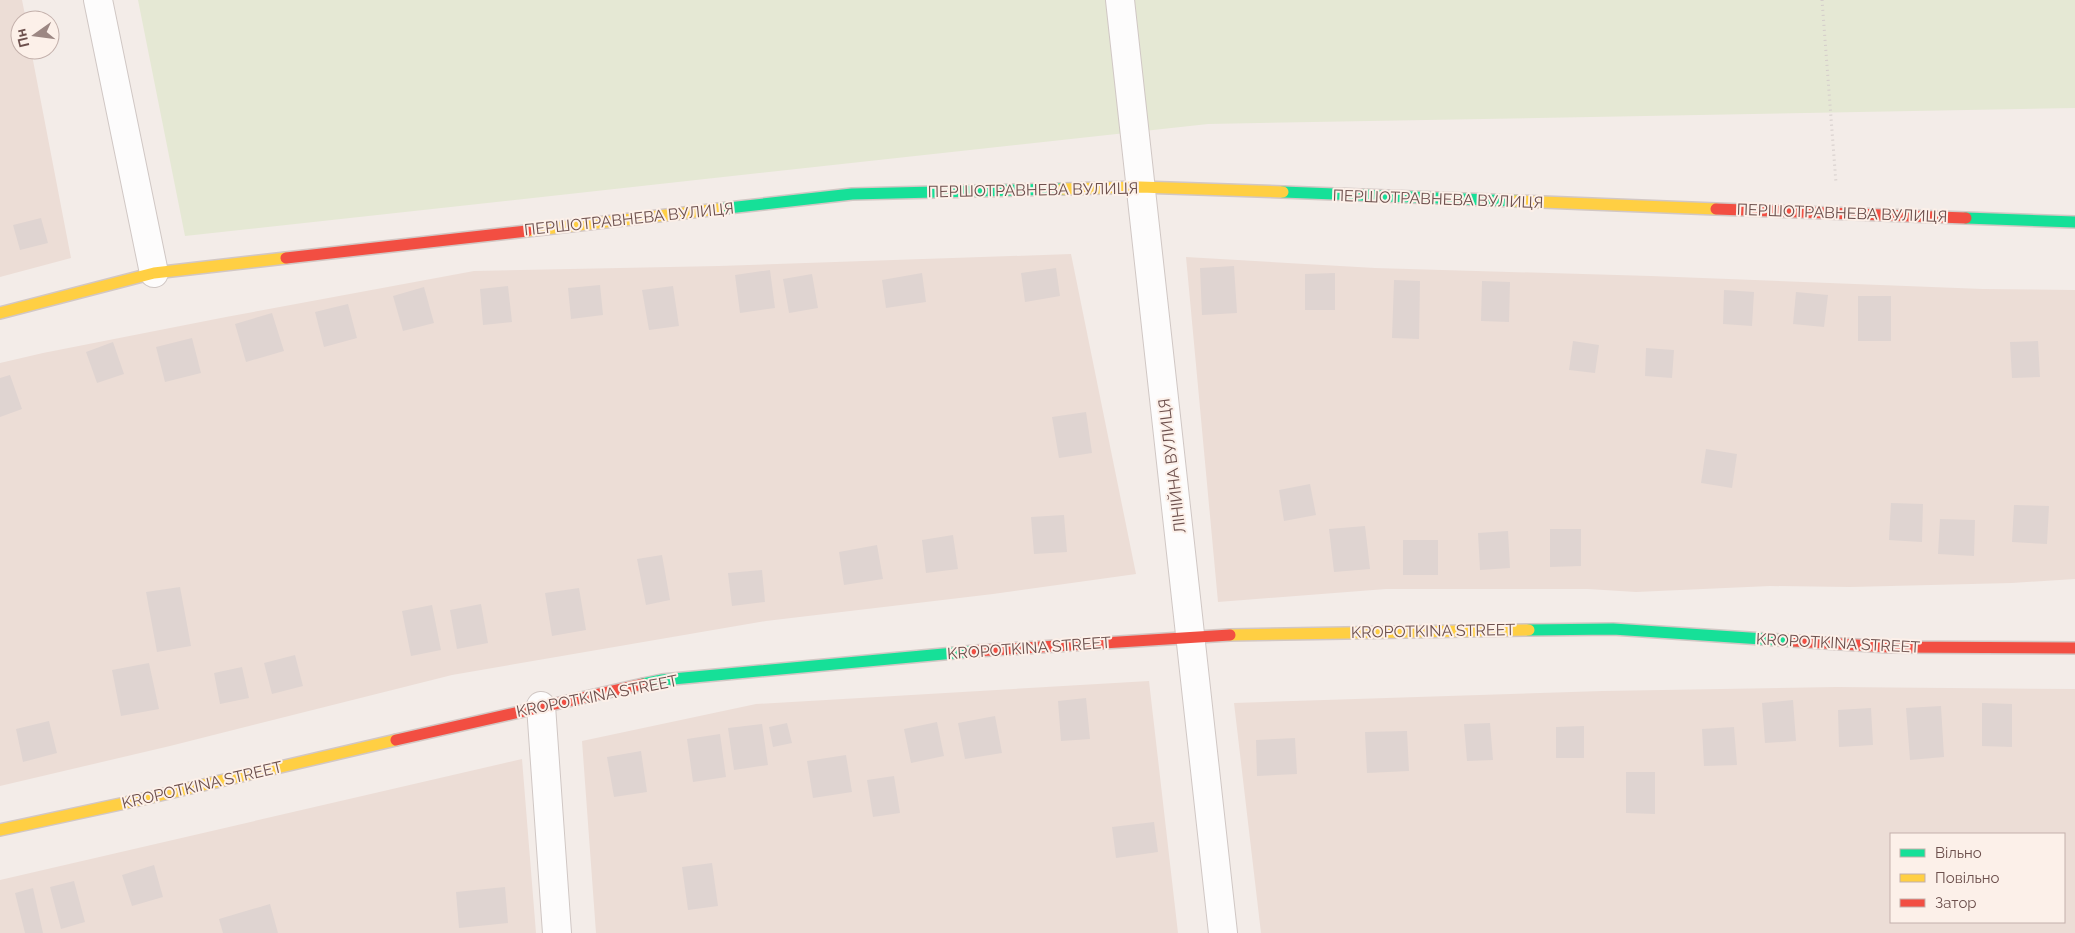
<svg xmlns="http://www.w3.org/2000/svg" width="2075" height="933" viewBox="0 0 2075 933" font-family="Raleway,sans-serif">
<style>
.residential{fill:#ecddd6;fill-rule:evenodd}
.green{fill:#e5e8d4}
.building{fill:#dfd4d1}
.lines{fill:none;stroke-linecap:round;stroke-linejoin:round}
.street-casing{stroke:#d0c7c4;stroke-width:30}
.fast-casing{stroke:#d2c7c4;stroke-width:14}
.slow-casing{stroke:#d2c7c4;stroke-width:14}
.jam-casing{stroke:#d2c7c4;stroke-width:14}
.path{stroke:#d4ccca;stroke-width:3;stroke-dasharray:1 4;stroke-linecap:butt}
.street{stroke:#fdfcfc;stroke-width:28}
.fast{stroke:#16e098;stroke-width:11}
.slow{stroke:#ffcf43;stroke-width:11}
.jam{stroke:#f24e42;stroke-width:11}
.labels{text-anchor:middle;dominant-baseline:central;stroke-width:4;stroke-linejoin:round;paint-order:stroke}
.street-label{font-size:16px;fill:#6d504d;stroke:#fcf0e9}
</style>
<rect width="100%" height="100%" fill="#f3ece8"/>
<!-- residential -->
<path class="residential" d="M 0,0 L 22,0 L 26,20 L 20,20 L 20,50 L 31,50 L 71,258 L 0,277 Z
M 1071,254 L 1136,574 L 993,594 L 766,621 L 452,675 L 170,746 L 0,786 L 0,363 L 43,353 L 226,317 L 474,271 L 719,266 Z
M 1186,257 L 1375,268 L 1651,276 L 1983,289 L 2075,290 L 2075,579 L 2012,583 L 1850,587 L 1770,586 L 1636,592 L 1588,589 L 1386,589 L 1218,602 Z
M 1149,681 L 1178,933 L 596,933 L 582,741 L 756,704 Z
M 1836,687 L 2075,689 L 2075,933 L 1261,933 L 1234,703 L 1603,691 ZM 1891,834 L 2064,834 L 2064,922 L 1891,922 Z
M 522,759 L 536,933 L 0,933 L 0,880 Z"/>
<!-- green -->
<path class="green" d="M 138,0 L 2075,0 L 2075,108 L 1208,124 L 185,236 Z"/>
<!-- building -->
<path class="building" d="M 41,218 L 48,243 L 20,250 L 13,225 Z
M 1234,266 L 1237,313 L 1202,315 L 1200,268 Z
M 1056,268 L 1060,296 L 1025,302 L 1021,273 Z
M 770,270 L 775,308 L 740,313 L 735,275 Z
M 922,273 L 926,302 L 886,308 L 882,280 Z
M 1335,273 L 1335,310 L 1305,310 L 1305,274 Z
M 812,274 L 818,308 L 789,313 L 783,279 Z
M 1394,280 L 1420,281 L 1419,339 L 1392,338 Z
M 1482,281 L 1510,282 L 1509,322 L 1481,321 Z
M 600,285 L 603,315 L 571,319 L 568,288 Z
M 508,286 L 512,322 L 483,325 L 480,289 Z
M 673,286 L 679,326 L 649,330 L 642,290 Z
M 424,287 L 434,323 L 403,331 L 393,296 Z
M 1724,290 L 1754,292 L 1752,326 L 1723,324 Z
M 1796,292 L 1828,295 L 1824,327 L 1793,324 Z
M 1858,296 L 1891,296 L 1891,341 L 1858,341 Z
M 348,304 L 357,338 L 324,347 L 315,312 Z
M 272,313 L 284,351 L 246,362 L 235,324 Z
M 192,338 L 201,373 L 165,382 L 156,347 Z
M 1573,341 L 1599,345 L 1595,373 L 1569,370 Z
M 2038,341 L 2040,377 L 2012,378 L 2010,342 Z
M 113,342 L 124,374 L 97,383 L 86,352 Z
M 1646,348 L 1674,350 L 1672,378 L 1645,376 Z
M 10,375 L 22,409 L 0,417 L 0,378 Z
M 1086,412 L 1092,453 L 1059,458 L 1052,417 Z
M 1706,449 L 1737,454 L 1732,488 L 1701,483 Z
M 1310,484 L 1316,515 L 1284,521 L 1279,490 Z
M 1891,503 L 1923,504 L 1922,542 L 1889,540 Z
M 2014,505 L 2049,506 L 2047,544 L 2012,542 Z
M 1064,515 L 1067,552 L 1034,554 L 1031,517 Z
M 1940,519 L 1975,520 L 1974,556 L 1938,554 Z
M 1365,526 L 1370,569 L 1334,572 L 1329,529 Z
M 1550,529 L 1581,529 L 1581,566 L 1550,567 Z
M 1508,531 L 1510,568 L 1480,570 L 1478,533 Z
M 953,535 L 958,569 L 926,573 L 922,540 Z
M 1403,540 L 1438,540 L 1438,575 L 1403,575 Z
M 877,545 L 883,579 L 844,585 L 839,552 Z
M 662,555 L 670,600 L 646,605 L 637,559 Z
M 762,570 L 765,602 L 732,606 L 728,573 Z
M 180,587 L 191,646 L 157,652 L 146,592 Z
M 579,588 L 586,630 L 552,636 L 545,593 Z
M 481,604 L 488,643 L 457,649 L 450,610 Z
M 432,605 L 441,650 L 411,656 L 402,611 Z
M 295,655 L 303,686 L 272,694 L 264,663 Z
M 149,663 L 159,709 L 121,716 L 112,670 Z
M 242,667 L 249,698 L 220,704 L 214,673 Z
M 1086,698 L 1090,739 L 1061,741 L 1058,701 Z
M 1793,700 L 1796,741 L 1765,743 L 1762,703 Z
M 1982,703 L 2012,704 L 2012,747 L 1982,746 Z
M 1941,706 L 1944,757 L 1910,760 L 1906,708 Z
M 1871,708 L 1873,745 L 1839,747 L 1838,710 Z
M 995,716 L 1002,753 L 965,759 L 958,723 Z
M 49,721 L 57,753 L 23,762 L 16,729 Z
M 937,722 L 944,756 L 911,763 L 904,729 Z
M 787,723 L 792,743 L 773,747 L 769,727 Z
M 1490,723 L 1493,760 L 1467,761 L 1464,724 Z
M 762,724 L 768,765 L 734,770 L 728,728 Z
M 1584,726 L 1584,758 L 1556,758 L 1556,727 Z
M 1734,727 L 1737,765 L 1704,766 L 1702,729 Z
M 1407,731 L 1409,771 L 1367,773 L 1365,732 Z
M 720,734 L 726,777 L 693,782 L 687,739 Z
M 1295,738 L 1297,774 L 1257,776 L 1256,740 Z
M 641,751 L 647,792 L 614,797 L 607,757 Z
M 846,755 L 852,792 L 813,798 L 807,761 Z
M 1626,772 L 1655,772 L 1655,814 L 1626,813 Z
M 894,776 L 900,813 L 873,817 L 867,780 Z
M 1154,822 L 1158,852 L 1116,858 L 1112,827 Z
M 712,863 L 718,906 L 688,910 L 682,867 Z
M 154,865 L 163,897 L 132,906 L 122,875 Z
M 74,881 L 85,922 L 61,929 L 50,887 Z
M 505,887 L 508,923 L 459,928 L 456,892 Z
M 33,888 L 43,933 L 25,933 L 15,893 Z
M 270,904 L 278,933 L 223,933 L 219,919 Z"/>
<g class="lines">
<defs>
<path id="street" d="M 98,0 L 154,273
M 1120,0 L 1223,933
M 541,706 L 557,933"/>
<path id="fast" d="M 1283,192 L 1515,201
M 719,209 L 852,194 L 1062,189
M 1966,218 L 2075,222
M 1529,630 L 1613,629 L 1793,641
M 643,684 L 662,680 L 976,651"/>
<path id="slow" d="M 1062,189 L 1140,187 L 1283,192
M 1515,201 L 1716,209
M 527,231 L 719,209
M 0,313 L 154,273 L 286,258
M 1230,635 L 1529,630
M 0,830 L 139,800 L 396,740"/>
<path id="jam" d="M 1716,209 L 1966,218
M 286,258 L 527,231
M 1793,641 L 1889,647 L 2075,648
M 976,651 L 1230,635
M 396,740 L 643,684"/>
</defs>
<!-- street casing -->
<use href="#street" class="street-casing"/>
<!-- fast casing -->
<use href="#fast" class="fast-casing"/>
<!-- slow casing -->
<use href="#slow" class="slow-casing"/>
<!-- jam casing -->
<use href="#jam" class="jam-casing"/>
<!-- path -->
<path class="path" d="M 1822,0 L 1836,183"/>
<!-- street -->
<use href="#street" class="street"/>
<!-- fast -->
<use href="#fast" class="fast"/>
<!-- slow -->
<use href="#slow" class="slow"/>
<!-- jam -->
<use href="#jam" class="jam"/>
</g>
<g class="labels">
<!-- street labels -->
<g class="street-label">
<text transform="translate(1033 190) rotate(-1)">ПЕРШОТРАВНЕВА ВУЛИЦЯ</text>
<text transform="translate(1438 199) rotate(2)">ПЕРШОТРАВНЕВА ВУЛИЦЯ</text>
<text transform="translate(1842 213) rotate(2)">ПЕРШОТРАВНЕВА ВУЛИЦЯ</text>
<text transform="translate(629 219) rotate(-6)">ПЕРШОТРАВНЕВА ВУЛИЦЯ</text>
<text transform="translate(1172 466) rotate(-97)">ЛІНІЙНА ВУЛИЦЯ</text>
<text transform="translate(1433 631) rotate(-1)">KROPOTKINA STREET</text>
<text transform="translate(1838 643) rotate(3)">KROPOTKINA STREET</text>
<text transform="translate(1029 648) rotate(-4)">KROPOTKINA STREET</text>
<text transform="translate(597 696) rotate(-11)">KROPOTKINA STREET</text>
<text transform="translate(202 785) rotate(-13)">KROPOTKINA STREET</text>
</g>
</g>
<!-- legend -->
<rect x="1890" y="833" width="175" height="90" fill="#fcf0e9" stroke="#c3b0ab"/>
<rect x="1900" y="849" width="25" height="8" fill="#16e098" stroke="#c3b0ab"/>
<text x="1935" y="858" font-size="15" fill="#6d504d">Вільно</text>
<rect x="1900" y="874" width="25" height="8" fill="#ffcf43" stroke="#c3b0ab"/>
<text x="1935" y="883" font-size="15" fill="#6d504d">Повільно</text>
<rect x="1900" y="899" width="25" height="8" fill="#f24e42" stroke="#c3b0ab"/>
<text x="1935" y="908" font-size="15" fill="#6d504d">Затор</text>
<!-- north arrow -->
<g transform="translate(35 35) rotate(256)"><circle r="24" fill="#fcf0e9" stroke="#c3b0ab"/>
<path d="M0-4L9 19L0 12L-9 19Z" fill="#9c8783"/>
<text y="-8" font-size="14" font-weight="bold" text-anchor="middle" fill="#6d504d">Пн</text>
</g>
</svg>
